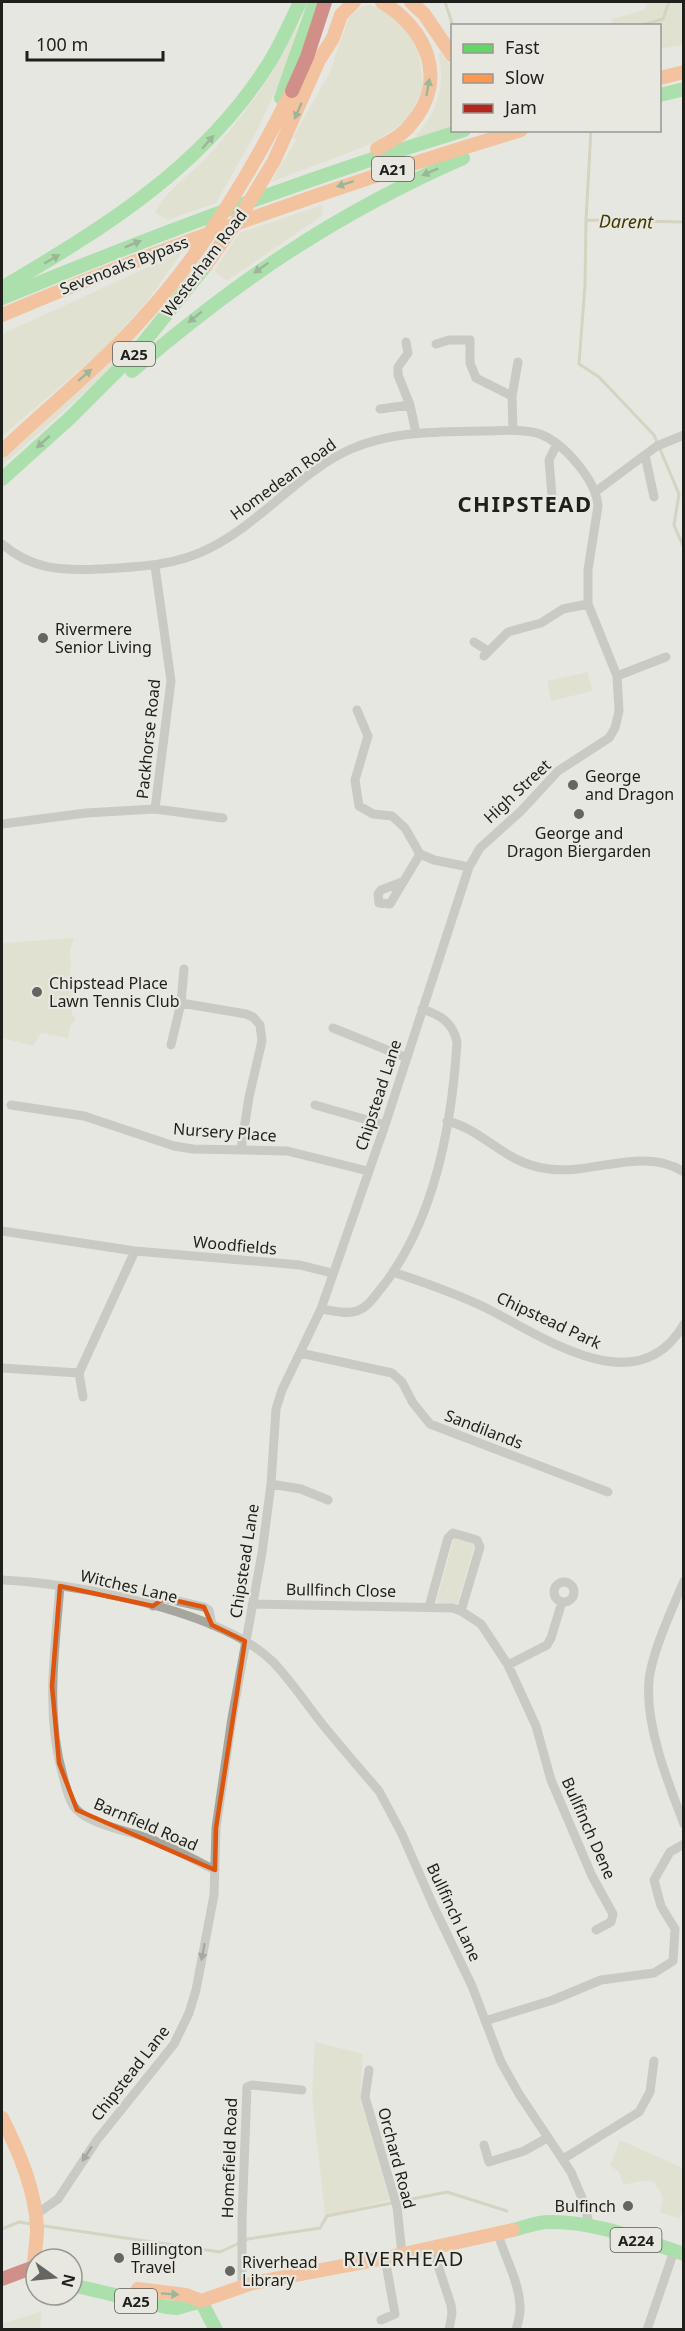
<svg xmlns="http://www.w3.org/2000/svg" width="685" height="2331" viewBox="0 0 685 2331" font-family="'Noto Sans',sans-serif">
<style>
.green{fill:#dad9bf}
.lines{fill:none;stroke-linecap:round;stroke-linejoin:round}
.stream{stroke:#bebb99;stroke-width:3}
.street{stroke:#a6a69f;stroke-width:9}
.fast{stroke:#63d668;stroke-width:14}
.slow{stroke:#ff974d;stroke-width:14}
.jam{stroke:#b3261e;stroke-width:14}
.oneway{fill:#417a42}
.oneway2{fill:#5c5c57}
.marked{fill:none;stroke:#de560d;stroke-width:4.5;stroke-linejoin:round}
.poi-dot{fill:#656561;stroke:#e8e8e1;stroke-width:2}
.labels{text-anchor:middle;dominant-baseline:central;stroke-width:4.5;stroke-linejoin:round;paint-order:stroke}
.shield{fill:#e8e8e1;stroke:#5b5b57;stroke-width:1.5}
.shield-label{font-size:15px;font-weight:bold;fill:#1f1f1c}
.street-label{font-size:16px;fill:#1f1f1c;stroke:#e8e8e1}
.poi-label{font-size:16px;fill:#1f1f1c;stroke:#e8e8e1;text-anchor:start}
.water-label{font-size:18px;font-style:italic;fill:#3f3a00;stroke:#e8e8e1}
.quarter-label{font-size:20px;letter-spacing:1.5px;fill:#1f1f1c;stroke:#e8e8e1}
.district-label{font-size:22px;font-weight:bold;letter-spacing:1.5px;fill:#1f1f1c;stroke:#e8e8e1}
</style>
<rect width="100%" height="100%" fill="#e7e7e2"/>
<!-- green -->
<path class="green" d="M 648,2 L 683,2 L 683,45 L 660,49 L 660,26 L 612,25 L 611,19 L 644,10 Z
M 369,5 L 378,7 L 393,16 L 418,45 L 423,87 L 408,119 L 374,143 L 271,182 L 296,140 L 293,137 L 330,72 L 348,19 L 361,7 Z
M 300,19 L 287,65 L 259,127 L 216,203 L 168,220 L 155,213 C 166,189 191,175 208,156 C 245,114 278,70 300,19 Z
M 441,53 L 452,68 L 452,127 L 414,138 C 436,114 447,86 438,54 Z
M 322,205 L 323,215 L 227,281 L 214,271 L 239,233 Z
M 183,251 L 146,303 L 104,349 L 2,436 L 2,334 Z
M 150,318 L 121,360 L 2,466 L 2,460 L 53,414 Z
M 588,672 L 592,691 L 551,701 L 547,681 Z
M 74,938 L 70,951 L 72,1015 L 75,1016 L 75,1021 L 71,1024 L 68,1038 L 41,1033 L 33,1046 L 2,1038 L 2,943 Z
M 454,1538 L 475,1544 L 457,1605 L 436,1602 Z
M 315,2042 L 363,2054 L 360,2098 L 390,2200 L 325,2216 L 312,2096 Z
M 620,2140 L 683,2168 L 683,2210 L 679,2219 L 660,2212 L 663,2197 L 654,2182 L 640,2181 L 623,2185 L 619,2172 L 610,2166 Z
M 42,2311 L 40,2329 L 2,2329 L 2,2324 Z"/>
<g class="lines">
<!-- stream -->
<path class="stream" d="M 445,2 L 453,26
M 638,26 L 663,19 L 669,2
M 591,130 L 586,220 L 684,222
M 586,220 L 585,285 L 579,364 L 599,377 L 654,435 L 679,494 L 674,525 L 684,548
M 44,2226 L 220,2252 L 248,2239 L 320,2228 L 327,2216 L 447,2192 L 507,2211
M 2,2229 L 19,2222 L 31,2224"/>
<!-- street -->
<path class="street" d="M 406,342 L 408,353 L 398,367 L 398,375 L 410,405 L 416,433
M 436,344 L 449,340 L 470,340 L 470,363 L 476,378 L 512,396 L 513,430
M 512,396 L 518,362
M 380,409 L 410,405
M 645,455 L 654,497
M 595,492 L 657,446 L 684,435
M 552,496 L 549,460 L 557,444
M 2,544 C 31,569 61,571 99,569 C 137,567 176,566 210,548 C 262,522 299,472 351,449 C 392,431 438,432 481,431 C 500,431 521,428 540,434 C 564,443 596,480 598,506 L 588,570 L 588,604 L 617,676 L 619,711 L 615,728 L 609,738 L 558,771 L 521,811 L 480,848 L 469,867 L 385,1125 L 321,1309 L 282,1390 L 276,1409 L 271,1484 L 262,1553 L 232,1718 L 216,1828 L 214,1895 L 196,1990 L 189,2013 L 174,2044 L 97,2140 L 58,2199 L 35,2215
M 474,642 L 488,651
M 484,656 L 508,632 L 541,623 L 563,609 L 588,604
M 617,676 L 666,657
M 357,710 L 368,736 L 355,780 L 359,806 L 373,814 L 392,816 L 405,828 L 420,854 L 434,860 L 469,867
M 155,809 L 223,818
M 2,824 L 86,813 L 155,809 L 171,681 L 155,566
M 402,882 L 381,890 L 378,894 L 379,903 L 390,904 L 420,854
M 181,1003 L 246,1014 L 253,1017 L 260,1025 L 262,1041 L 249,1097 L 241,1149
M 333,1028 L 407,1058
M 171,1045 L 181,1003 L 184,969
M 11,1105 L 84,1116 L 174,1146 L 193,1149 L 287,1151 L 368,1171
M 315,1105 L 385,1125
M 447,1121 C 485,1130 504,1164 549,1169 C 593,1175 644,1146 684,1172
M 2,1231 L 135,1251
M 393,1272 C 426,1283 458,1294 488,1309 C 544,1337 638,1405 684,1324
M 321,1309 C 332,1310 345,1315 357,1311 C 369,1307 375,1295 383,1286 C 435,1219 452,1125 457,1042 C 453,1023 441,1015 422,1009
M 300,1353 L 392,1373 L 402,1382 L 413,1403 L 430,1424 L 608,1492
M 2,1368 L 79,1373 L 135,1251 L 300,1265 L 332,1273
M 79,1373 L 83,1397
M 271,1484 L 301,1489 L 328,1500
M 2,1580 C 74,1583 219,1610 272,1661 C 291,1680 306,1704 323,1725 C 341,1747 360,1769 379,1791 L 402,1834 L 433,1905 L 472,1986 L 501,2062 L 519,2094 L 571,2172 L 585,2205 L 589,2225
M 684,1581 C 673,1606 651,1655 649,1681 C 645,1725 668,1783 684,1824
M554 1592a10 10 0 1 1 20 0a10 10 0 1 1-20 0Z
M 60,1586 C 55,1650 45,1713 63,1776 C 66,1787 69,1802 77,1810 C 92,1825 133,1832 153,1840 C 174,1849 195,1860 215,1870
M 252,1604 L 452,1608 L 461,1611 L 481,1624 L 508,1665 L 536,1726 L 551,1780 L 592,1876 L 613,1914 L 611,1922 L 596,1930
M 153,1606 L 156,1600 L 164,1598 L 204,1607 L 209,1610 L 212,1625
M 429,1607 L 448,1538 L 453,1533 L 477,1540 L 480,1547 L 461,1611
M 508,1665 L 547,1645 L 551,1638 L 562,1602
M 485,2021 L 553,2000 L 601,1980 L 654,1973 L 673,1961 L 675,1929 L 661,1906 L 654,1880 L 670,1852 L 684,1844
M 369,2070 L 365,2097 L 397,2207 L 402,2254
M 484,2145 L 489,2162 L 524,2151 L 547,2138
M 563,2159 L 639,2112 L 650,2092 L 654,2061
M 498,2234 C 505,2258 519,2281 520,2306 C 521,2314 518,2322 516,2330
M 432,2247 L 451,2305 L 452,2313 L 449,2330
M 242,2286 L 242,2219 L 247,2087 L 252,2085 L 302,2090
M 381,2320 L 395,2314 L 385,2258
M 647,2330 L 674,2251"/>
<!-- fast -->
<path class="fast" d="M 660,95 L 684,89
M 281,98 L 315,2
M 3,287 C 105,228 205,165 269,63 C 281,44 290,23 300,2
M 2,298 C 154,235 307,178 464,130
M 132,371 C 237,281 335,214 463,158
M 2,479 L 71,417 L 136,352 L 206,265
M 513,2230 C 525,2227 537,2222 549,2222 C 595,2221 641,2240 684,2254
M 72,2285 L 166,2307 L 177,2308 L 201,2301
M 201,2301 L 216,2330"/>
<!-- slow -->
<path class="slow" d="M 411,2 L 424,14 L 452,55
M 660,78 L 684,72
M 377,149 C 389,142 403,135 411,124 C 449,80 427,29 382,2
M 206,265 L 242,214 L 274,161 L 319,60 L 333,38 L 341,15 L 354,2
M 2,315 C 172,243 345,183 521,130
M 2,451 C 48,407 99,367 142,319 C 201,255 253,169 292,91
M 2,2118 C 19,2152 36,2191 37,2229 C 37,2242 34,2254 34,2267
M 138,2289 L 186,2295 L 199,2300
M 201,2301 L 253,2283 L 385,2258 L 513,2230"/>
<!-- jam -->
<path class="jam" d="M 292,91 L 307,57 L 325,2
M 2,2279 L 34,2267"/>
</g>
<!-- one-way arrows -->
<defs><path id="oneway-solid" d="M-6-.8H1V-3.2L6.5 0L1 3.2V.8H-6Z" transform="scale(1.5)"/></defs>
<g class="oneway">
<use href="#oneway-solid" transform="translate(428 87) rotate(-80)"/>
<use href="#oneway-solid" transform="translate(298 111) rotate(114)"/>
<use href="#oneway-solid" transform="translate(208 142) rotate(-49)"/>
<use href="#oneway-solid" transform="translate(430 172) rotate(156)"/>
<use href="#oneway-solid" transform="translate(345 184) rotate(162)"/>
<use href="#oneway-solid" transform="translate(133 244) rotate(-22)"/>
<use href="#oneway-solid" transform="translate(52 259) rotate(-30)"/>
<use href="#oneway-solid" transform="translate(261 268) rotate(145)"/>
<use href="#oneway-solid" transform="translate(195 317) rotate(141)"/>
<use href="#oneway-solid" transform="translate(85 375) rotate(-41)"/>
<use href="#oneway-solid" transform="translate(43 442) rotate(138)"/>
<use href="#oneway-solid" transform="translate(170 2294) rotate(4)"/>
</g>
<g class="oneway2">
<use href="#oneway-solid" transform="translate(203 1952) rotate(101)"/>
<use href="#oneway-solid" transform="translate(87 2154) rotate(123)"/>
</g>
<!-- marked area -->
<path d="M0 0H685V2331H0ZM 60,1586 L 153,1606 L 164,1598 L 204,1607 L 212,1625 L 245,1641 L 216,1828 L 215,1870 L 77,1810 L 59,1763 L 52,1686 Z" fill="#e7e7e2" fill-opacity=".55" fill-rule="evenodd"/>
<path class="marked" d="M 60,1586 L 153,1606 L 164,1598 L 204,1607 L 212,1625 L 245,1641 L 216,1828 L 215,1870 L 77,1810 L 59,1763 L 52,1686 Z"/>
<!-- markers -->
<g class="poi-dot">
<circle cx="43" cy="638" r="6"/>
<circle cx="573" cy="785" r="6"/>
<circle cx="579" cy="814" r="6"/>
<circle cx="37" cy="992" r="6"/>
<circle cx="628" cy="2206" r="6"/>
<circle cx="119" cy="2258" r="6"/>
<circle cx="230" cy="2271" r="6"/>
</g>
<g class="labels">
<!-- shield labels -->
<g class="shield">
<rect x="372" y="157" width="42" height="24" rx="4.5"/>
<rect x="113" y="342" width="42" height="24" rx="4.5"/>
<rect x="610.5" y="2228" width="51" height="24" rx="4.5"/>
<rect x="115" y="2289" width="42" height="24" rx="4.5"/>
</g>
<g class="shield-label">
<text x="393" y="169">A21</text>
<text x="134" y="354">A25</text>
<text x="636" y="2240">A224</text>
<text x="136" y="2301">A25</text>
</g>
<!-- street labels -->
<g class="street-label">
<text transform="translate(204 263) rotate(-53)">Westerham Road</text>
<text transform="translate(124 265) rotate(-21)">Sevenoaks Bypass</text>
<text transform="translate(283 479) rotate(-36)">Homedean Road</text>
<text transform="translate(148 739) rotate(-84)">Packhorse Road</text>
<text transform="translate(517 791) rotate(-43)">High Street</text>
<text transform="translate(378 1095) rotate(-72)">Chipstead Lane</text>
<text transform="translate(225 1132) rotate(4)">Nursery Place</text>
<text transform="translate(235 1245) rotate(5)">Woodfields</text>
<text transform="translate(549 1320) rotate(25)">Chipstead Park</text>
<text transform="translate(484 1429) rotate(21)">Sandilands</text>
<text transform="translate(244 1561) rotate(-81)">Chipstead Lane</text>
<text transform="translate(129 1586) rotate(13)">Witches Lane</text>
<text transform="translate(341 1590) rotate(1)">Bullfinch Close</text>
<text transform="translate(146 1824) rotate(23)">Barnfield Road</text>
<text transform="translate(589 1828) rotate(66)">Bullfinch Dene</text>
<text transform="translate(454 1912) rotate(65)">Bullfinch Lane</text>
<text transform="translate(130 2073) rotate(-52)">Chipstead Lane</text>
<text transform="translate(229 2158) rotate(-88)">Homefield Road</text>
<text transform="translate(397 2158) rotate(75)">Orchard Road</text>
</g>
<!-- poi labels -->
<g class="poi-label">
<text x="55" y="629">Rivermere<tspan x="55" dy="18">Senior Living</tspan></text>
<text x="585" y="776">George<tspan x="585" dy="18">and Dragon</tspan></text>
<text x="579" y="833" text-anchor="middle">George and<tspan x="579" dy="18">Dragon Biergarden</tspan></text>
<text x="49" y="983">Chipstead Place<tspan x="49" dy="18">Lawn Tennis Club</tspan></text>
<text x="616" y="2206" text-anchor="end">Bulfinch</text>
<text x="131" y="2249">Billington<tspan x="131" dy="18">Travel</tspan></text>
<text x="242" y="2262">Riverhead<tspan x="242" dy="18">Library</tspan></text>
</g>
<!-- water labels -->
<g class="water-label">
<text transform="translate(626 221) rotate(1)">Darent</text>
</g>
<!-- quarter labels -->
<g class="quarter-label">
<text x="404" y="2258">RIVERHEAD</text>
</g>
<!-- district labels -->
<g class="district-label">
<text x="525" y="503">CHIPSTEAD</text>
</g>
</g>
<!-- border -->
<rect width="685" height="2331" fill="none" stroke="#1f1f1c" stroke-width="6"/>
<!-- legend -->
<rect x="451" y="24" width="210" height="108" fill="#e8e8e1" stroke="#989892" stroke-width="1.5"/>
<rect x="463" y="44" width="30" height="9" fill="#63d668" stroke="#989892" stroke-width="1.5"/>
<text x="505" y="54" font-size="18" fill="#1f1f1c">Fast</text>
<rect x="463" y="74" width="30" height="9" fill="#ff974d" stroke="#989892" stroke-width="1.5"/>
<text x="505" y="84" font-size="18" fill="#1f1f1c">Slow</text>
<rect x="463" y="104" width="30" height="9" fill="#b3261e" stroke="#989892" stroke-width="1.5"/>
<text x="505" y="114" font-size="18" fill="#1f1f1c">Jam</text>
<!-- north arrow -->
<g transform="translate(54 2277) rotate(105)"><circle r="28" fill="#e8e8e1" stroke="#989892" stroke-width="1.5"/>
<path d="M0-4.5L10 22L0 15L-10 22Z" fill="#656561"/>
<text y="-9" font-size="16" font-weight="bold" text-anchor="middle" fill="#1f1f1c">N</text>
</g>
<!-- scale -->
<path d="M27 51v9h136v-9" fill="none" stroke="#1f1f1c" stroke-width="3"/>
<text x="36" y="51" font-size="18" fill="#1f1f1c" stroke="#e8e8e1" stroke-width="4.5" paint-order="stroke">100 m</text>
</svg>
